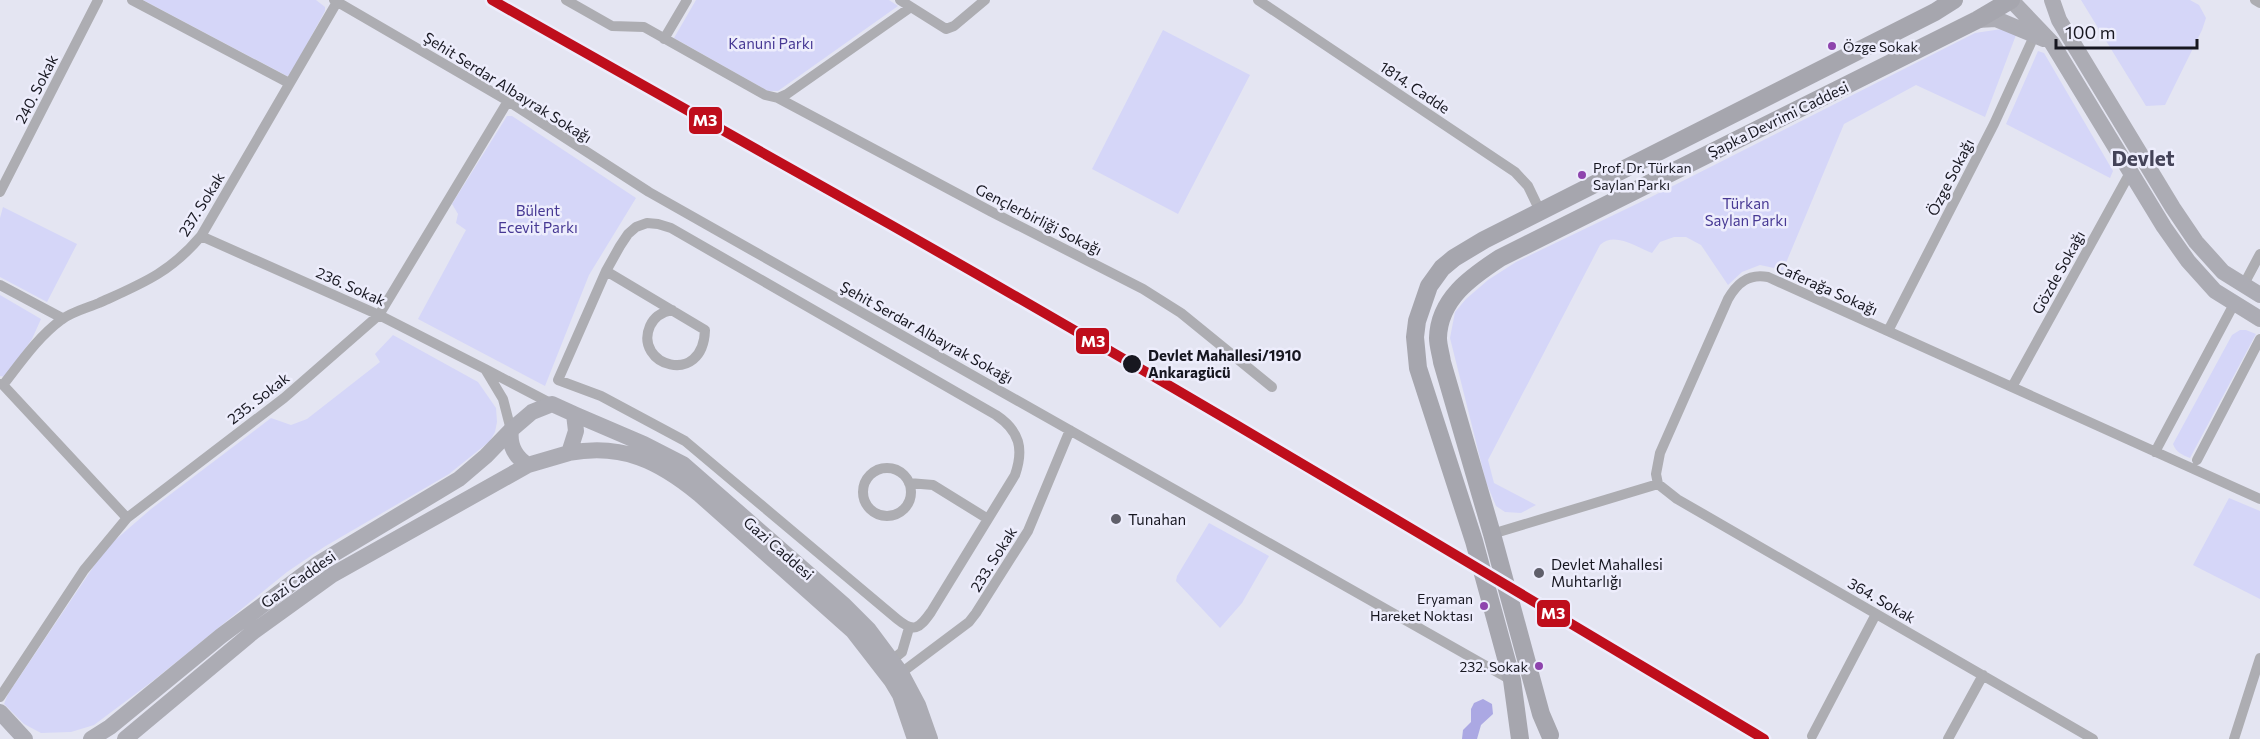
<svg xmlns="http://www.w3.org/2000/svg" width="2260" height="739" viewBox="0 0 2260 739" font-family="Commissioner,sans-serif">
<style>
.green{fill:#d5d6f8}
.water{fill:#aba8e3}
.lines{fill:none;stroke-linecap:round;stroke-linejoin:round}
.minor{stroke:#adadb2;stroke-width:10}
.secondary{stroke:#acacb4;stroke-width:16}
.primary{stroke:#a6a6ae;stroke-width:18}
.metro-1-casing{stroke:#ededfc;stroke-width:15}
.metro-1{stroke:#bf0e1c;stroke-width:10}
.bus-dot{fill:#8e44ad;stroke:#ededfc;stroke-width:2}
.stop-dot{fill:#171720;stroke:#ededfc;stroke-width:2}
.poi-dot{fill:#5f5f6a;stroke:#ededfc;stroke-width:2}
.labels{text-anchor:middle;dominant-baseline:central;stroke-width:5;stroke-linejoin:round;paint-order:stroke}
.bus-label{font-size:14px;fill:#171720;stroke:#ededfc;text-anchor:start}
.park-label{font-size:15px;fill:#473994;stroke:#ededfc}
.street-label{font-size:15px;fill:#171720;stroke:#ededfc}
.stop-label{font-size:15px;font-weight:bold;fill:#171720;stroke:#ededfc;text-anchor:start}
.poi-label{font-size:15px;fill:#171720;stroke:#ededfc;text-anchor:start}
.district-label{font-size:21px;font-weight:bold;fill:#444358;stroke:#ededfc}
.line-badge{stroke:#ededfc;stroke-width:2}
.badge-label{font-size:16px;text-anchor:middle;font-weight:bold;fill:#fff}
</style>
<rect width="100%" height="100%" fill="#e4e5f2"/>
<!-- green -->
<path class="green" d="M 143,0 L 316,0 L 325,7 L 325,11 L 290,75 L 287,76 Z
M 696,0 L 889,0 L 898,6 L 778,91 L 768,91 L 674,38 Z
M 2081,0 L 2190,0 L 2199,5 L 2206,18 L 2202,30 L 2165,105 L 2146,106 Z
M 2002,29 L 2016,35 L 1985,117 L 1916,85 L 1844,124 L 1783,270 L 1760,265 L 1742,272 L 1728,285 L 1701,245 L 1686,237 L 1674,237 L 1660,242 L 1652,253 C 1637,247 1614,231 1600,245 L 1488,460 L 1494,483 L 1536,505 L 1521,513 L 1505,512 L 1496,506 L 1486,482 L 1450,338 L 1455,312 L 1466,299 L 1488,280 L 1516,262 L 1651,197 L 1975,33 Z
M 1163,30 L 1250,75 L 1178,214 L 1092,169 Z
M 2038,51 L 2044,53 L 2113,171 L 2110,178 L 2006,124 Z
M 507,116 L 512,116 L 636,198 L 589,275 L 545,386 L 418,319 L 466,230 L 456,223 L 458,214 L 452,204 Z
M 3,207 L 77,244 L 47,302 L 0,277 L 0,218 Z
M 0,295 L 41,319 L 32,339 L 5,377 L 0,376 Z
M 2240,330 L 2246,330 L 2256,334 L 2190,458 C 2182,455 2176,452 2173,444 L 2232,335 Z
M 393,335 L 478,382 L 496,408 L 497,422 L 495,432 L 490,441 L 449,474 L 324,547 L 287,572 L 154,680 L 94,725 L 71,732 L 41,733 L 24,724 L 4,704 L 8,694 L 106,548 L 151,509 L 271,418 L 291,425 L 307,419 L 380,362 L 375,354 Z
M 2229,498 L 2260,511 L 2260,599 L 2193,565 Z
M 1209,523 L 1269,556 L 1242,603 L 1220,628 L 1176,581 L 1177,576 Z"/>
<!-- water -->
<path class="water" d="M 1483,699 L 1492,704 L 1493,714 L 1481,725 L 1477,739 L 1462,739 L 1463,730 L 1471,722 L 1471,709 L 1474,703 Z"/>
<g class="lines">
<!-- minor -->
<path class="minor" d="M 132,0 L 289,83
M 334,0 L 508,101 L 649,192 L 1511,680
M 566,0 L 612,26 L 644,27 L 765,95 L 778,98 L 787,94 L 911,7 L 946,29 L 954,26 L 985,0
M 900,0 L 911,7
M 1258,0 L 1515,172 L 1528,186 L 1540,211
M 2255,0 L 2260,3
M 664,39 L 687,0
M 778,98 L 990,211 L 1143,289 L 1181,313 L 1272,387
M 0,192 L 98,0
M 647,223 L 658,224 L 671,228 L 996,415 C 1020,431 1024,449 1015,475 L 931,612 C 919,629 914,633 897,619 L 685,441 L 601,396 L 558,380 L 606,271 L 620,246 L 628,234 L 636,227 Z
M 201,236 L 379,315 L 485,369
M 606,271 L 705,330 C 703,388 633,365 650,326 C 654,317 662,312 672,310
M 0,285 L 62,318
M 2243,286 L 2260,254
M 1888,331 L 1994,124 L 2035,34
M 0,384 L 3,385 L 127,518
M 3,385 C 21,362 38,337 61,320 C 71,312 87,308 99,303 C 141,284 170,273 201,236 L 337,2
M 2012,387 L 2131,171
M 511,430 L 503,399 L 485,369 L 552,404
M 2155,452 L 2234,304
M 2197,460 L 2260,339
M863 492a24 24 0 1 1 48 0a24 24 0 1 1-48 0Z
M 909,483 L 933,485 L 988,519
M 1658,484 L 1677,499 L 2093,739
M 1492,534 L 1658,484 L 1656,474 L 1660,453 L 1728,299 C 1737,283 1749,273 1768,277 L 2260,499
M 892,660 L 902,652 L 909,628
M 901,673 L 969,622 L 976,613 L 1028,531 L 1070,430
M 0,697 L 84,570 L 127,518 L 284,398 L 379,315 L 508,101
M 1812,736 L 1876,614
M 1948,739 L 1983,675
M 2234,739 L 2260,658"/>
<!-- secondary -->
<path class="secondary" d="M 2011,0 L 2052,43 L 2164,227 L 2188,261 L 2215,291 L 2260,319
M 2052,0 L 2059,20 L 2173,208 L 2196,242 L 2223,272 L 2260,295
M 1977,20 L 1996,19 L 2044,39
M 552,404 L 574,414 L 576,431 L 569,453 L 528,465 C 515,457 509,445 511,430 L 532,412 Z
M 574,414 L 644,444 L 683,464 L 843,604 L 869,630 L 901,673 L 918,705 L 930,739
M 569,453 C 622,443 659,461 699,494 L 853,631 L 891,680 L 900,695 L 915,739
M 0,712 L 25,739
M 91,739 L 110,727 L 221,636 L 319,563 L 459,479 L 486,456 L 511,430
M 125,739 L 253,632 L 332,575 L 528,465"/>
<!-- primary -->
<path class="primary" d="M 1550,735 L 1541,714 L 1492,534 L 1442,362 C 1441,354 1438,346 1438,338 C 1439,299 1471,277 1500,258 L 1977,20 L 2011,0
M 1520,739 L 1512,680 L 1474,541 L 1418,368 L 1415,337 L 1417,321 L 1429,286 L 1442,268 L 1454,258 L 1484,240 L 1935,12 L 1954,0"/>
<defs>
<path id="metro-1" d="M 492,0 C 625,76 758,150 891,225 C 1185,392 1474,566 1764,739"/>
</defs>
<!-- metro-1 casing -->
<use href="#metro-1" class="metro-1-casing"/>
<!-- metro-1 -->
<use href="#metro-1" class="metro-1"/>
</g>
<!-- markers -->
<g class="bus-dot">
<circle cx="1832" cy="46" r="5"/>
<circle cx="1582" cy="175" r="5"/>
<circle cx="1484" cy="606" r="5"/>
<circle cx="1539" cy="666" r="5"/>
</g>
<circle class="stop-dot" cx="1132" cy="364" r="10"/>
<g class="poi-dot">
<circle cx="1116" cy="519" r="6"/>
<circle cx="1539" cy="573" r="6"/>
</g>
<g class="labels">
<!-- bus labels -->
<g class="bus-label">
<text x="1843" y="46">Özge Sokak</text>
<text x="1593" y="167">Prof. Dr. Türkan<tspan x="1593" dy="17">Saylan Parkı</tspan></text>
<text x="1473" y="598" text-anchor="end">Eryaman<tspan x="1473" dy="17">Hareket Noktası</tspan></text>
<text x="1528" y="666" text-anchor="end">232. Sokak</text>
</g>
<!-- park labels -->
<g class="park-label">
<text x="771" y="43">Kanuni Parkı</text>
<text x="1746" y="203">Türkan<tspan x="1746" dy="17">Saylan Parkı</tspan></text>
<text x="538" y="210">Bülent<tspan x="538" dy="17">Ecevit Parkı</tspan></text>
</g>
<!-- street labels -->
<g class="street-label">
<text transform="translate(508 87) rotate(32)">Şehit Serdar Albayrak Sokağı</text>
<text transform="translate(1415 87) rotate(34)">1814. Cadde</text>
<text transform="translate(36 89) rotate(-63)">240. Sokak</text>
<text transform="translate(1778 119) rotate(-26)">Şapka Devrimi Caddesi</text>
<text transform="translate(1950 177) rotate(-63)">Özge Sokağı</text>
<text transform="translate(201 204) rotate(-58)">237. Sokak</text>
<text transform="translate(1039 219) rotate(27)">Gençlerbirliği Sokağı</text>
<text transform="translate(2058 272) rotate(-61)">Gözde Sokağı</text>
<text transform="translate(351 286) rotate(24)">236. Sokak</text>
<text transform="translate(1827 288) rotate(24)">Caferağa Sokağı</text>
<text transform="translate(927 332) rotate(29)">Şehit Serdar Albayrak Sokağı</text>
<text transform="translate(258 398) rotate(-38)">235. Sokak</text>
<text transform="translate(779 548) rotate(41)">Gazi Caddesi</text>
<text transform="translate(993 559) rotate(-58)">233. Sokak</text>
<text transform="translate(298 579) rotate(-35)">Gazi Caddesi</text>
<text transform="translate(1882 600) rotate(30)">364. Sokak</text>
</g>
<!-- stop labels -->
<g class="stop-label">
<text x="1148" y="355">Devlet Mahallesi/1910<tspan x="1148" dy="17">Ankaragücü</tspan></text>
</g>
<!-- poi labels -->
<g class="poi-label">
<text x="1128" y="519">Tunahan</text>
<text x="1551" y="564">Devlet Mahallesi<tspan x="1551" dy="17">Muhtarlığı</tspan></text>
</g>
<!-- district labels -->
<g class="district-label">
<text x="2143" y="157">Devlet</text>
</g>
</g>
<g class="line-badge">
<rect x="688" y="106" width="35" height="29" rx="6" fill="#bf0e1c"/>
<rect x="1075" y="327" width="35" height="28" rx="6" fill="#bf0e1c"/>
<rect x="1536" y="599" width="35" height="29" rx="6" fill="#bf0e1c"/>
</g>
<g class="badge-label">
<text x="705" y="126">M3</text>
<text x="1093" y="347">M3</text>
<text x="1553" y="619">M3</text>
</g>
<!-- scale -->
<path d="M2056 39v9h141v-9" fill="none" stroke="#171720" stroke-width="3"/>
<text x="2065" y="39" font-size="18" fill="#171720" stroke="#ededfc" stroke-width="4.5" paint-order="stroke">100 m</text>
</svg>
